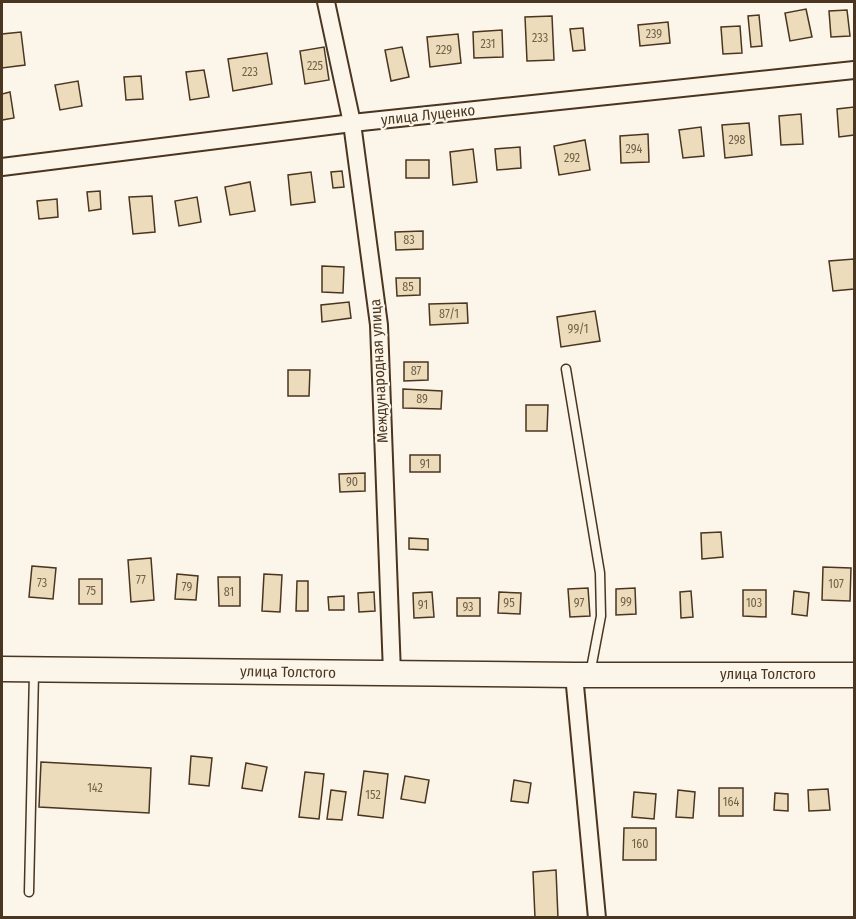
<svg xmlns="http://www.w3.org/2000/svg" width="856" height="919" viewBox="0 0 856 919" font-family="'Fira Sans Condensed',sans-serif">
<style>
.building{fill:#ecdcbc;stroke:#4a3520;stroke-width:1.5}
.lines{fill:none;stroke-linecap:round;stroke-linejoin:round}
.lane-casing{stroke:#4a3520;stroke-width:11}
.street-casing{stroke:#4a3520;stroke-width:20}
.secondary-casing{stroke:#4a3520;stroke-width:27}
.lane{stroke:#fbf6e9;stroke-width:8}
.street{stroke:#fbf6e9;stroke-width:16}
.secondary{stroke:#fbf6e9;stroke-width:24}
.labels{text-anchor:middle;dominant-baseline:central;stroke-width:4.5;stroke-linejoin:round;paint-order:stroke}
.number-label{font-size:12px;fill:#725f47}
.street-label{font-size:15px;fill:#4a3520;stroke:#fbf6e9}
</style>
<rect width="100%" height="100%" fill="#fbf6e9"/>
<!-- building -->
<path class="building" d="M 806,9 L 812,37 L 790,41 L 785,13 Z
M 847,10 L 850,36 L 831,37 L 829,11 Z
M 759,15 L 762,46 L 751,47 L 748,16 Z
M 552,16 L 554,60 L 527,61 L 525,17 Z
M 668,22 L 670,43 L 640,46 L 638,25 Z
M 740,26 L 742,53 L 723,54 L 721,27 Z
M 583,28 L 585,50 L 573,51 L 570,29 Z
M 502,30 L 503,57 L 474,58 L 473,32 Z
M 21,32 L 25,65 L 2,68 L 2,34 Z
M 458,34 L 461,63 L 430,67 L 427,37 Z
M 324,47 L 329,80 L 305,84 L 300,51 Z
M 402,47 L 409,77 L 391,81 L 385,50 Z
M 267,53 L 272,84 L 233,91 L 228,59 Z
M 204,70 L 209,97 L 190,100 L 186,72 Z
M 141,76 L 143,99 L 126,100 L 124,77 Z
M 78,81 L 82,106 L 60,110 L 55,85 Z
M 10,92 L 14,118 L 2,120 L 2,94 Z
M 854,107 L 854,135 L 839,137 L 837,109 Z
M 801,114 L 803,144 L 781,145 L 779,116 Z
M 749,123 L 752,155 L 725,158 L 722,125 Z
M 701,127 L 704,156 L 683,158 L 679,130 Z
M 648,134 L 649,162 L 621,163 L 620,136 Z
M 585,140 L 590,170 L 559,175 L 554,146 Z
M 520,147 L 521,168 L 497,170 L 495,149 Z
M 473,149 L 477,182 L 453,185 L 450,152 Z
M 406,160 L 429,160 L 429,178 L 406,178 Z
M 342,171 L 344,187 L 333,188 L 331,172 Z
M 311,172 L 315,202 L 291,205 L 288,175 Z
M 250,182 L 255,211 L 230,215 L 225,187 Z
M 100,191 L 101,209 L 89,211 L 87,192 Z
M 152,196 L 155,232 L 133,234 L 129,197 Z
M 197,197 L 201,222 L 179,226 L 175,201 Z
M 57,199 L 58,217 L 39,219 L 37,201 Z
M 423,231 L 423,249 L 396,250 L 395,232 Z
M 854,259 L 854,289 L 833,291 L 829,261 Z
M 322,266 L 344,267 L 343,293 L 322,292 Z
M 396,278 L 420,278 L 420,295 L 397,296 Z
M 349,302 L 351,318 L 322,322 L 321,305 Z
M 467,303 L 468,323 L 430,325 L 429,304 Z
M 595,311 L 600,341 L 561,347 L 557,317 Z
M 404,362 L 428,362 L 428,380 L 404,381 Z
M 288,370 L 310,370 L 309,396 L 288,396 Z
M 403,389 L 442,391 L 441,409 L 403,408 Z
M 526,405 L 548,405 L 547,431 L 526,431 Z
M 410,455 L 440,455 L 440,472 L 410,472 Z
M 365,473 L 365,491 L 340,492 L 339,474 Z
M 721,532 L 723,557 L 702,559 L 701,533 Z
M 409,538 L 428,539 L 428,550 L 409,549 Z
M 151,558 L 154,600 L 131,602 L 128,560 Z
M 32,566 L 56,568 L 53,599 L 29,597 Z
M 823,567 L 851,568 L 850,601 L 822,600 Z
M 177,574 L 198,576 L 196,600 L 175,599 Z
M 264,574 L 282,575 L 280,612 L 262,611 Z
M 218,577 L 240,577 L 240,606 L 219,606 Z
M 79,579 L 102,579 L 102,604 L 79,604 Z
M 297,581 L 308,581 L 308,611 L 296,611 Z
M 588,588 L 590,616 L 570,617 L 568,589 Z
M 635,588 L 636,614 L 616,615 L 616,589 Z
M 743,590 L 766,590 L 766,617 L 743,616 Z
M 691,591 L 693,617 L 681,618 L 680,592 Z
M 794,591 L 809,593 L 807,616 L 792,614 Z
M 374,592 L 375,611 L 359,612 L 358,593 Z
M 432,592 L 434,617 L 414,618 L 413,593 Z
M 499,592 L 521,593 L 520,614 L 498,613 Z
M 344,596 L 344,610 L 329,610 L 328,597 Z
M 457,598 L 480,598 L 480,616 L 457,616 Z
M 191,756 L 212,758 L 209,786 L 189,784 Z
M 41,762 L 151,768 L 149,813 L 39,807 Z
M 246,763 L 267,767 L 262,791 L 242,788 Z
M 364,771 L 388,774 L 383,818 L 358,815 Z
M 305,772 L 324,774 L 319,819 L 299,817 Z
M 405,776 L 429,780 L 425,803 L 401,799 Z
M 514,780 L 531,783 L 528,803 L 511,801 Z
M 719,788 L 743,788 L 743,816 L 719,816 Z
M 828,789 L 830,810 L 809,811 L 808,790 Z
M 331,790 L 346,792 L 342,820 L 327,819 Z
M 678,790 L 695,792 L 693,818 L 676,817 Z
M 634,792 L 656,794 L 654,819 L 632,817 Z
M 775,793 L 788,794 L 788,811 L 774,810 Z
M 624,828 L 656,828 L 656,860 L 623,860 Z
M 556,870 L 558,918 L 535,918 L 533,872 Z"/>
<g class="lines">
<defs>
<path id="lane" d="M 566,369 L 600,573 L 601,616 L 590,674
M 29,892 L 34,673"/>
<path id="street" d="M 326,2 L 352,123 L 379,325 L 392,673
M 2,167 L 352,123 L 854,70
M 574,675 L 597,918"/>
<path id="secondary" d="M 2,669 L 574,675 L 854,675"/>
</defs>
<!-- lane casing -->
<use href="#lane" class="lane-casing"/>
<!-- street casing -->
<use href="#street" class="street-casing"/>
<!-- secondary casing -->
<use href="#secondary" class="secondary-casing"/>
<!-- lane -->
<use href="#lane" class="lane"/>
<!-- street -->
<use href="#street" class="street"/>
<!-- secondary -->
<use href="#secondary" class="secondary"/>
</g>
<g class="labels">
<!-- number labels -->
<g class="number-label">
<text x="654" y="34">239</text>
<text x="540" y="38">233</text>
<text x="488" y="44">231</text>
<text x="444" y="50">229</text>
<text x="315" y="66">225</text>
<text x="250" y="72">223</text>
<text x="737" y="140">298</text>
<text x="634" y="149">294</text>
<text x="572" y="158">292</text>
<text x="409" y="240">83</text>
<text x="408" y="287">85</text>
<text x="449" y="314">87/1</text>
<text x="578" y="329">99/1</text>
<text x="416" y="371">87</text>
<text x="422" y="399">89</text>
<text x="425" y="464">91</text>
<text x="352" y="482">90</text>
<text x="141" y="580">77</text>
<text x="42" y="583">73</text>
<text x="836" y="584">107</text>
<text x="187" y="587">79</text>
<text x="91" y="591">75</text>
<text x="229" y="592">81</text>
<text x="626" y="602">99</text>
<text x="509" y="603">95</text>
<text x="579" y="603">97</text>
<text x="754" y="603">103</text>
<text x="423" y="605">91</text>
<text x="468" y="607">93</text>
<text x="95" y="788">142</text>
<text x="373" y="795">152</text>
<text x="731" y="802">164</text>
<text x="640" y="844">160</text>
</g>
<!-- street labels -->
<g class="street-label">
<text transform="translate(428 115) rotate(-6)">улица Луценко</text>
<text transform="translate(379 371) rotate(-93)">Международная улица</text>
<text transform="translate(288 672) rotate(1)">улица Толстого</text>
<text x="768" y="674">улица Толстого</text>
</g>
</g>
<!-- border -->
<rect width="856" height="919" fill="none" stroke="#4a3520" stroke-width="6"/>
</svg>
